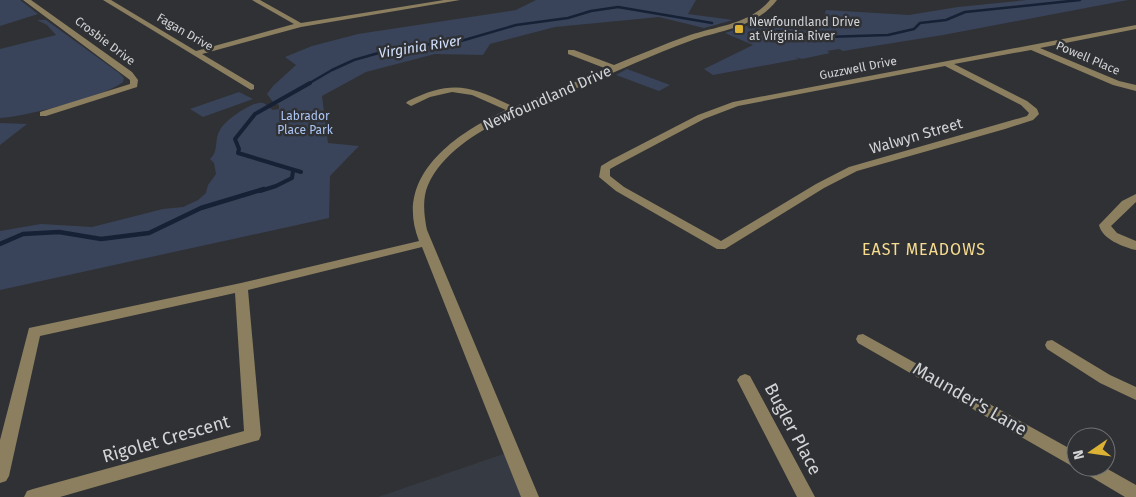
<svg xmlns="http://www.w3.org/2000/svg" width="1136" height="497" viewBox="0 0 1136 497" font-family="'Fira Sans',sans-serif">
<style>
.built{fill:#363b43}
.green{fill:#39445a}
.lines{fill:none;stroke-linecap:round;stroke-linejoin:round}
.stream-far2{stroke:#162135;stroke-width:2.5}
.stream-far1{stroke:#162135;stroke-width:4}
.stream{stroke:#162135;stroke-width:4.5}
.minor{fill:#8b7f60;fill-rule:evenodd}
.poi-dot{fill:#dbb233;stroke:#303134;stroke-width:2}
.labels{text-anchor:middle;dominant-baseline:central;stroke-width:5;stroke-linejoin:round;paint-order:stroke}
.far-poi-label{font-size:12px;fill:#d3d4d6;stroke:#303134;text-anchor:start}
.far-street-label{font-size:12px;fill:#d3d4d6;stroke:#303134}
.far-park-label{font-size:12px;fill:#acc5f5;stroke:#303134}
.far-water-label{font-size:14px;font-style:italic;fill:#d1e1fe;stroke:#303134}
.street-label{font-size:15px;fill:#d3d4d6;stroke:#303134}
.neighbourhood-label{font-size:16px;letter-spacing:1px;fill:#f8dc90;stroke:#303134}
.near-street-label{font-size:18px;fill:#d3d4d6;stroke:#303134}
</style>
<rect width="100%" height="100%" fill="#303134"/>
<!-- built -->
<path class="built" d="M 512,451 L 529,497 L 378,497 Z"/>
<!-- green -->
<path class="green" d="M 0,0 L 20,0 L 38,14 L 0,26 Z
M 536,0 L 696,0 L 688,14 L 733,20 L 704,28 L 659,17 L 555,27 L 490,44 L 483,55 L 435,54 L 366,72 L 322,96 L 328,143 L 359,146 L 330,176 L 329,218 L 0,290 L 0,231 L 41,224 L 92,227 L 163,209 L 183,207 L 198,200 L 206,193 L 208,185 L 216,174 L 214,163 L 210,159 C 219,152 214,139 220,130 C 224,121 254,100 263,103 C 266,104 270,108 273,110 L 279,109 L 279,105 L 273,102 L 267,94 L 273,86 L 296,65 L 285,57 L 312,46 L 358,34 L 516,10 Z
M 1027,0 L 1128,0 L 943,35 L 843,51 L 839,49 L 827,51 L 830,53 L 802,59 L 795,57 L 799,59 L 713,75 L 704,69 L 753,45 L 725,33 L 756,23 L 782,26 L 782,28 L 812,31 L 823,19 L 826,10 L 909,15 L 958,7 Z
M 37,20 L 46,20 L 119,73 L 124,78 L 123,82 C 106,96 24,117 0,118 L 0,49 L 56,35 L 47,25 Z
M 627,69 L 670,85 L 659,91 L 616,75 Z
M 239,92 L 253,99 L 203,117 L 190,109 Z
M 0,123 L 27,124 L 0,145 Z"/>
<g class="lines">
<!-- stream-far2 -->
<path class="stream-far2" d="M 777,31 L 825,37 L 888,35 L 914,29 L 920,23 L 946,20 L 965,12 L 1080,0
M 308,84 L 332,70 L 354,60 L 382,52 L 413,46 L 461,41 L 516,25 L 568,18 L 591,11 L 618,7 L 712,23"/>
<!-- stream-far1 -->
<path class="stream-far1" d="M 301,172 L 238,153 L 239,149 L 235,139 L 255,114 L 310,83
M 260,191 L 276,186 L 292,178 L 293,171"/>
<!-- stream -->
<path class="stream" d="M 0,244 L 23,234 L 59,232 L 101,239 L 149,233 L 201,208 L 264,189"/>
<!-- minor -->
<path class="minor" d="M 23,0 L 31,0 L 132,72 L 138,80 L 137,87 L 46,116 L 40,116 L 40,112 L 130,84 L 130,80 Z
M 103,0 L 111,0 L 196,51 L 294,24 L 252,0 L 260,0 L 301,23 L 444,0 L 460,0 L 301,27 L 202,54 L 254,85 L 254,89 L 251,90 Z
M 770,0 L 777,0 C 756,28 721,30 690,41 C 654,54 620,70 584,85 C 535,106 452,131 428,185 C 422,199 424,215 427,230 L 539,497 L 521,497 L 422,247 L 248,290 L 261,435 L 259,440 L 60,497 L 24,497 L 27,491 L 33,489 L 244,431 L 235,293 L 40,336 L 9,476 L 6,481 L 0,483 L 0,440 L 29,328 L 241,283 L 419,241 C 393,176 455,134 506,110 L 472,95 L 452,92 L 430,97 L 411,106 L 406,103 L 408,101 C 453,79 471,86 514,107 L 607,69 L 568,54 L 568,50 L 574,50 L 614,65 C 639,55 664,44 690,35 C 718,26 750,24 770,0 Z
M 1136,25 L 1136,29 L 1040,48 L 1119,81 L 1136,85 L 1136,91 L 1113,85 L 1031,50 L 954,64 L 1027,101 L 1037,109 L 1039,114 L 1033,120 L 1005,129 L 857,171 L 824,188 L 725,249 L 717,249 L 616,191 L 599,177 L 601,166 L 611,160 L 698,115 L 733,102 ZM 945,66 L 1021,105 L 1029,113 L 1027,116 L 849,167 L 816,184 L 721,241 L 624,187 L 610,176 L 610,169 L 619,164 L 704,119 L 738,106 Z
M 1136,194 L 1136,202 L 1111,226 L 1117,233 L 1136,241 L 1136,250 C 1123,247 1102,239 1099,225 L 1122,201 Z
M 863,334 L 1076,452 L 1076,467 L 1070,465 L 858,343 L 856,339 L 858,335 Z
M 1052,340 L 1110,375 L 1136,387 L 1136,400 L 1100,383 L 1047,349 L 1045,345 L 1047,341 Z
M 745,374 L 750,376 L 815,497 L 797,497 L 737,380 L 740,376 Z
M 1080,467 L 1104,467 L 1136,485 L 1136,497 L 1125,497 L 1083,472 Z"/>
</g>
<!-- markers -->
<rect class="poi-dot" x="734" y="24" width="10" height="10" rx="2.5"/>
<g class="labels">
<!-- far-poi labels -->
<g class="far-poi-label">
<text x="749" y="22">Newfoundland Drive<tspan x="749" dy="14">at Virginia River</tspan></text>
</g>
<!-- far-street labels -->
<g class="far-street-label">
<text transform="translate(185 32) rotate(30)">Fagan Drive</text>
<text transform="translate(105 41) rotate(37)">Crosbie Drive</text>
<text transform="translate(1088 58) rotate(23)">Powell Place</text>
<text transform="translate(858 68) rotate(-11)">Guzzwell Drive</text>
</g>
<!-- far-park labels -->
<g class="far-park-label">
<text x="305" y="116">Labrador<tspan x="305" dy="14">Place Park</tspan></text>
</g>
<!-- far-water labels -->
<g class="far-water-label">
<text transform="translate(420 47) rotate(-9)">Virginia River</text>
</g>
<!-- street labels -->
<g class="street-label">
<text transform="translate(547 98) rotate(-24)">Newfoundland Drive</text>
<text transform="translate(916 136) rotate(-16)">Walwyn Street</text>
</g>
<!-- neighbourhood labels -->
<g class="neighbourhood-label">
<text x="924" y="249">EAST MEADOWS</text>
</g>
<!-- near-street labels -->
<g class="near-street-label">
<text transform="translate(970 399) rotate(30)">Maunder's Lane</text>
<text transform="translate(793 429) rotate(62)">Bugler Place</text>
<text transform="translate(166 439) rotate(-16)">Rigolet Crescent</text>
</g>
</g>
<!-- north arrow -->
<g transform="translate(1091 452) rotate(257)"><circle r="24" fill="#303134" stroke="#717275"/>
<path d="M0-4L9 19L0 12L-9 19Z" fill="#dbb233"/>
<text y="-8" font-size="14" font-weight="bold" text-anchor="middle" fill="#d3d4d6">N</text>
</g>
</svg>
